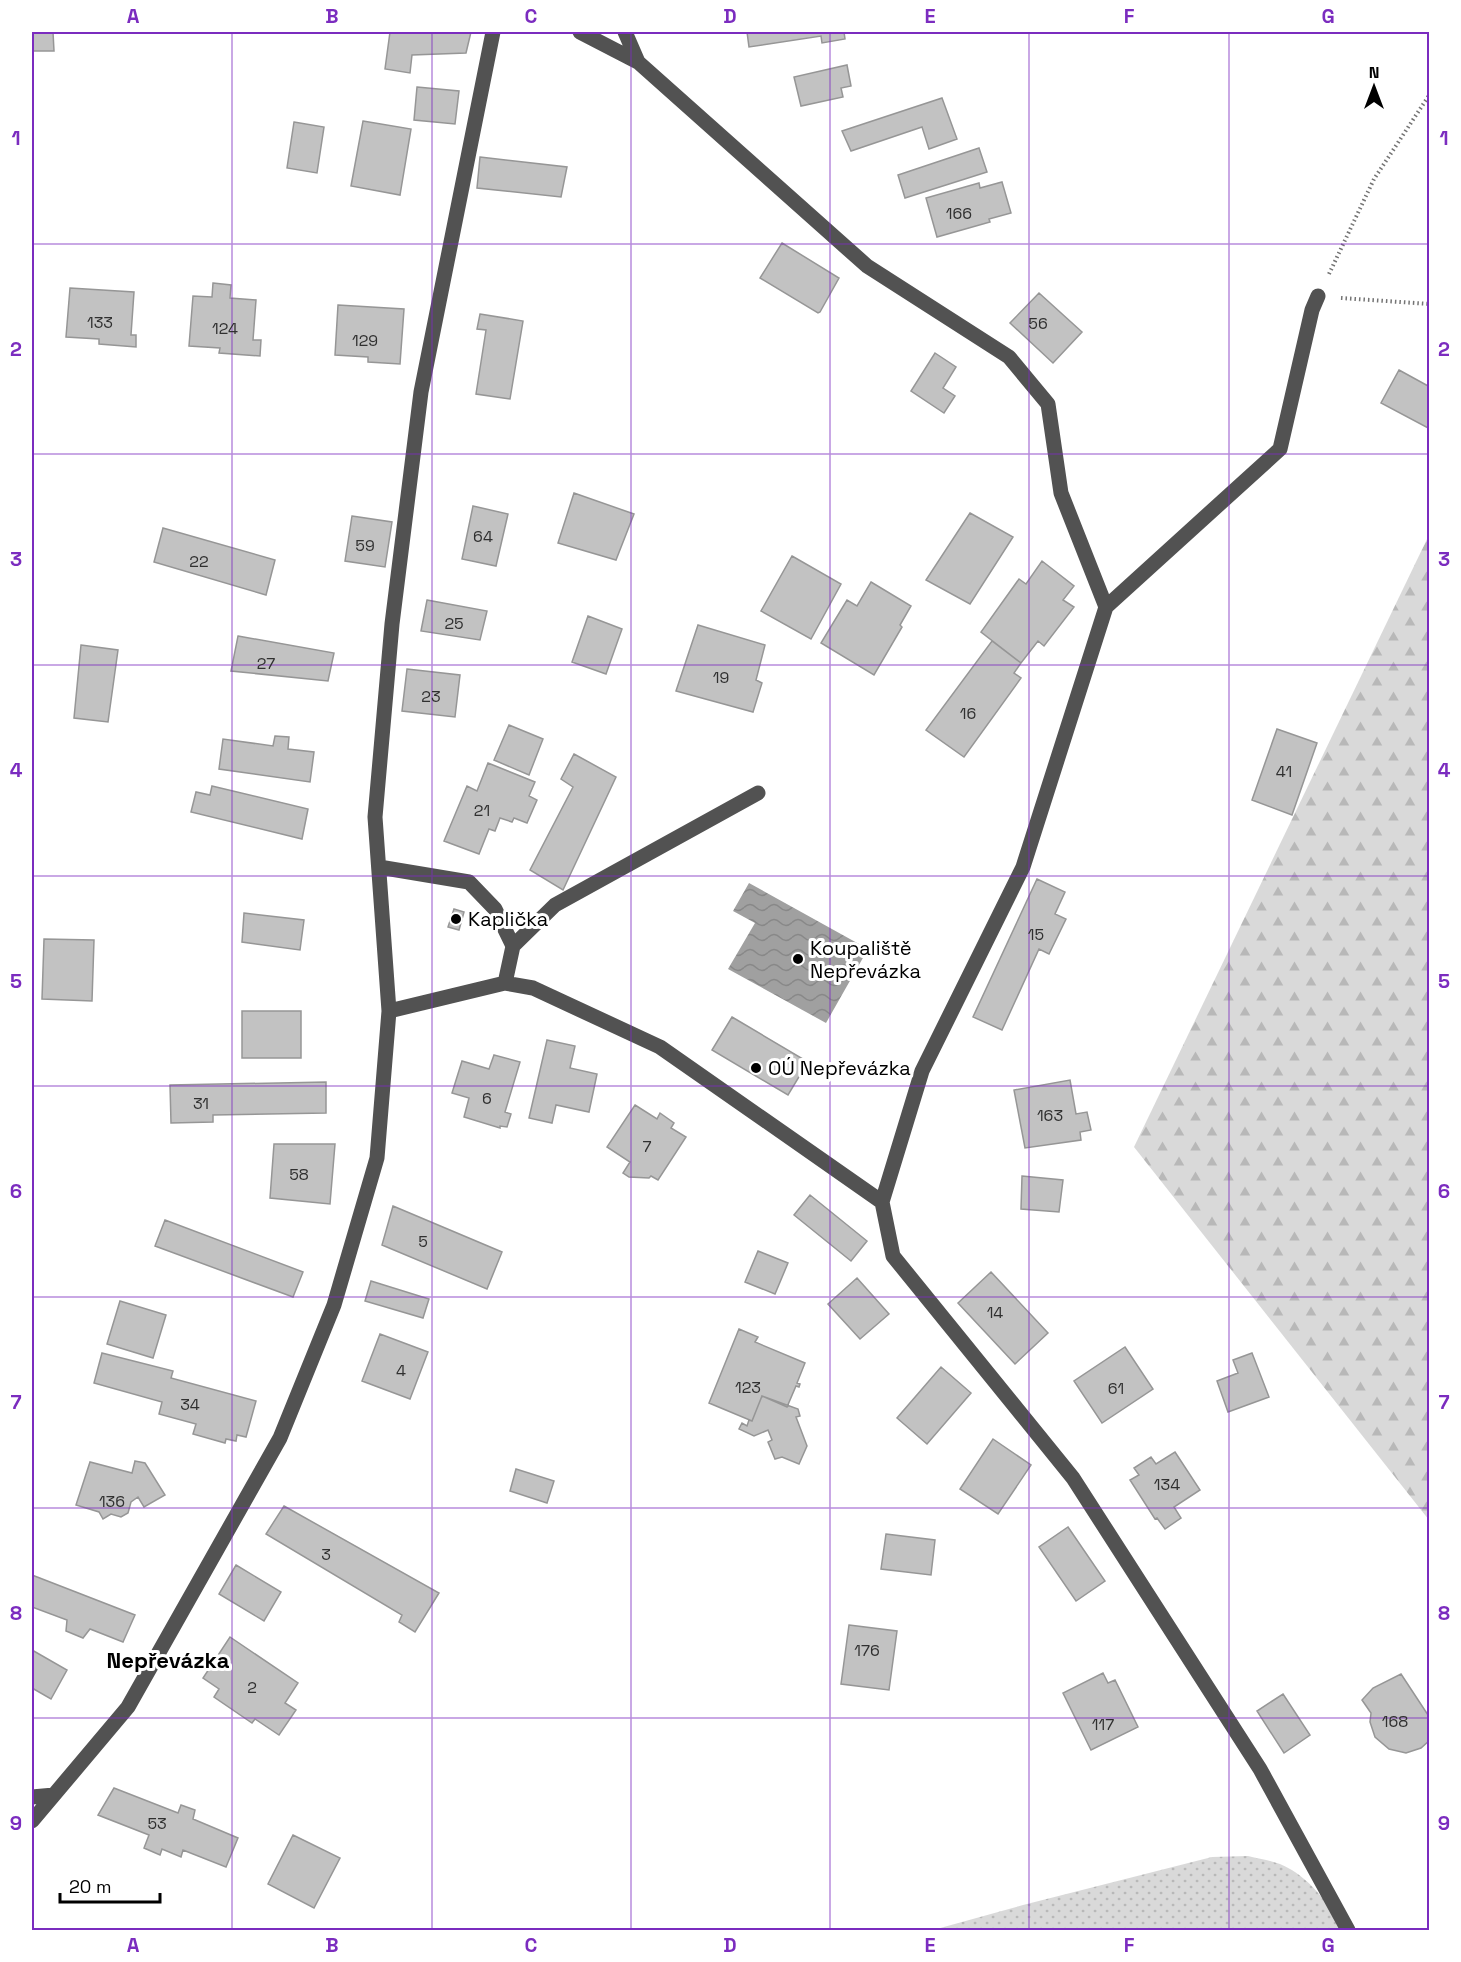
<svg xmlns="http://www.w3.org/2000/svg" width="1461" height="1962" viewBox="0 0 1461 1962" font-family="'Space Grotesk',sans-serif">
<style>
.grass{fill:url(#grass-dots)}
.forest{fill:url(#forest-firs)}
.water{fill:url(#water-waves)}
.building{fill:#c2c2c2;stroke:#969696;stroke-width:1.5}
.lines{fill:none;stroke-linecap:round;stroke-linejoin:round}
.path{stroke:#747474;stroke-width:4;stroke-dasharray:1.5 3;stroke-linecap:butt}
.minor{stroke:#525252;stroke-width:15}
.grid{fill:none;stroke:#7b2cbf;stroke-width:1.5;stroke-opacity:0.55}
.poi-dot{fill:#000;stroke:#fff;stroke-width:2}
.labels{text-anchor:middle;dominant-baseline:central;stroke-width:6;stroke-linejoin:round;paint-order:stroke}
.number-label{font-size:16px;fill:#303030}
.poi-label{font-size:20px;fill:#000;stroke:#fff;text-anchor:start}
.quarter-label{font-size:22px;font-weight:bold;fill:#000;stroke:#fff}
.neatline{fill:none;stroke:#7b2cbf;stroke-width:2}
.grid-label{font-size:20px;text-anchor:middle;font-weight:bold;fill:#7b2cbf}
</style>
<defs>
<pattern id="grass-dots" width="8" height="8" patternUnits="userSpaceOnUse" patternTransform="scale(1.5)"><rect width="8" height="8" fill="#d9d9d9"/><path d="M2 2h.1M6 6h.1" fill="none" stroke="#b8b8b8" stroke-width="1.8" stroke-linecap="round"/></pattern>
<pattern id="forest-firs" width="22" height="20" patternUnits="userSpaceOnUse" patternTransform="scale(1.5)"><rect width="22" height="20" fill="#d9d9d9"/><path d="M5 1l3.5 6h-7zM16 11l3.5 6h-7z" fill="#b8b8b8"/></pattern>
<pattern id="water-waves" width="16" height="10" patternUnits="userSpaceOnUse" patternTransform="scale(1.5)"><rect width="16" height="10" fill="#a0a0a0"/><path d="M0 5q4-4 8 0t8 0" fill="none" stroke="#888"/></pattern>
</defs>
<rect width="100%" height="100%" fill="#fff"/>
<!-- grass -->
<path class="grass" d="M 1248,1856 C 1259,1859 1270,1860 1280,1864 C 1309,1876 1329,1904 1343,1930 L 933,1930 L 1023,1905 L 1212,1857 Z"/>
<!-- forest -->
<path class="forest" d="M 1429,535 L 1429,1520 L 1134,1147 Z"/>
<!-- water -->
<path class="water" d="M 749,883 L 868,949 L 826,1023 L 728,969 L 755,923 L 733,911 Z"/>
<!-- building -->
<path class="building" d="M 32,32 L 53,32 L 54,51 L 32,51 Z
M 390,32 L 471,32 L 466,53 L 412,55 L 410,73 L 385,69 Z
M 747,32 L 844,32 L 845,39 L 822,43 L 821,36 L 749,47 Z
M 847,65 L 851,86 L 841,88 L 843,97 L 801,106 L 794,77 Z
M 417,87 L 459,91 L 455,124 L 414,120 Z
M 942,98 L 957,139 L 929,149 L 922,127 L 851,151 L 842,131 Z
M 363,121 L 411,129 L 400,195 L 351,186 Z
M 294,122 L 324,127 L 317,173 L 287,168 Z
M 979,148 L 987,172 L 905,198 L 898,175 Z
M 480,157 L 567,167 L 561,197 L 477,188 Z
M 1002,182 L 1011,213 L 989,219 L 990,222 L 937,237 L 926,198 L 979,183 L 980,188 Z
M 782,243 L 839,278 L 820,312 L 818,313 L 760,278 Z
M 213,283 L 231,285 L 230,298 L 256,300 L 253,340 L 261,340 L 260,356 L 219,353 L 220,348 L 189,346 L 193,296 L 212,297 Z
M 70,288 L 134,292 L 131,335 L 136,335 L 136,347 L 99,344 L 99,339 L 66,337 Z
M 1039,293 L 1082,332 L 1053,363 L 1010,323 Z
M 338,305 L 404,309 L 400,364 L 368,362 L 368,357 L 335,355 Z
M 480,314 L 523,321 L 510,399 L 476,394 L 486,330 L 477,329 Z
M 935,353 L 956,367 L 943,388 L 955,396 L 944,413 L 911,391 Z
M 1399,370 L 1430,387 L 1430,429 L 1381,403 Z
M 574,493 L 634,514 L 616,560 L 558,543 Z
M 473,506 L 508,514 L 496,566 L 462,559 Z
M 970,513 L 1013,537 L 970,604 L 926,580 Z
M 352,516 L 392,522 L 385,567 L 345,561 Z
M 163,528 L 275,560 L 266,595 L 154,562 Z
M 792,556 L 841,584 L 811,639 L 761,611 Z
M 1042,561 L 1074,586 L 1063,600 L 1074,607 L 1044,646 L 1038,641 L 1021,663 L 981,632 L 1019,579 L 1026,584 Z
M 871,582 L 911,606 L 900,625 L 902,627 L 874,675 L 821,643 L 847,600 L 857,606 Z
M 427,600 L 487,611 L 480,640 L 421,631 Z
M 588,616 L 622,629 L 606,674 L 572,662 Z
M 698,625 L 765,645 L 756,680 L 762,683 L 753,712 L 676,691 Z
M 238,636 L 334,653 L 328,681 L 231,671 Z
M 992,641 L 1021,663 L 1014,673 L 1021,678 L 964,757 L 926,730 Z
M 81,645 L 118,650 L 108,722 L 74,718 Z
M 407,669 L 460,675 L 455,717 L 402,711 Z
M 509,725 L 543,739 L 529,775 L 494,760 Z
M 1277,729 L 1317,743 L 1292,815 L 1252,800 Z
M 275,736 L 289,737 L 288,749 L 314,752 L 310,782 L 219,769 L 223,739 L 273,746 Z
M 574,754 L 616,777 L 563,890 L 530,870 L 573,787 L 561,779 Z
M 488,763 L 535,782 L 529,796 L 537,800 L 527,823 L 514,818 L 512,822 L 500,818 L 495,831 L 489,829 L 479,854 L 444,841 L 467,786 L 477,791 Z
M 212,786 L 308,809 L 302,839 L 191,812 L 196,792 L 210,795 Z
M 1037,879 L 1065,892 L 1055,914 L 1066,919 L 1049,954 L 1039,949 L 1002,1030 L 973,1017 Z
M 454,909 L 464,912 L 459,930 L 448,927 Z
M 244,913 L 304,920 L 300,950 L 242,942 Z
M 44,939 L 94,940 L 92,1001 L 42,999 Z
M 242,1011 L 301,1011 L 301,1058 L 242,1058 Z
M 732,1017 L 808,1062 L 788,1095 L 712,1050 Z
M 547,1040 L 575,1046 L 570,1068 L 597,1074 L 589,1112 L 556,1105 L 552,1123 L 529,1118 Z
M 494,1055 L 520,1062 L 505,1112 L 511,1114 L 507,1127 L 500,1126 L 500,1128 L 464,1117 L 469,1098 L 452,1093 L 462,1061 L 489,1069 Z
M 1070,1080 L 1076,1114 L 1087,1112 L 1091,1130 L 1080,1132 L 1081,1140 L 1025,1148 L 1014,1090 Z
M 326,1082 L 326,1113 L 213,1115 L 213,1122 L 171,1123 L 170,1085 Z
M 635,1105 L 657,1119 L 660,1113 L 674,1123 L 671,1128 L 686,1137 L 658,1180 L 651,1176 L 649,1178 L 629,1177 L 623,1173 L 630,1162 L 607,1147 Z
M 274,1144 L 335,1144 L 330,1204 L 270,1198 Z
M 1022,1176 L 1063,1180 L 1059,1212 L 1021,1209 Z
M 810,1195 L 867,1241 L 851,1261 L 794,1215 Z
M 393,1206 L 502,1252 L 487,1289 L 382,1245 Z
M 165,1220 L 303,1272 L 293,1297 L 155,1246 Z
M 758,1251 L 788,1263 L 775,1294 L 745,1282 Z
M 991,1272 L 1048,1333 L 1015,1364 L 958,1303 Z
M 857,1278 L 889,1314 L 860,1339 L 828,1304 Z
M 371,1281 L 429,1299 L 423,1318 L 365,1301 Z
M 120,1301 L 166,1315 L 153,1358 L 107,1344 Z
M 739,1329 L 758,1337 L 755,1342 L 805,1363 L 797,1383 L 800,1384 L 799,1387 L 796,1386 L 787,1407 L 762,1396 L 752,1421 L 709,1403 Z
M 380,1334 L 428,1352 L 410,1399 L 362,1381 Z
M 1125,1347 L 1153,1389 L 1102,1423 L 1074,1381 Z
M 102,1353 L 173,1371 L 171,1378 L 256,1401 L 246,1437 L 237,1435 L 236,1441 L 226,1439 L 225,1443 L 193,1434 L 196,1424 L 159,1414 L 162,1402 L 94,1383 Z
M 1252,1353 L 1269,1397 L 1228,1412 L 1217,1381 L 1238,1373 L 1233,1360 Z
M 941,1367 L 971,1393 L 927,1444 L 897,1418 Z
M 762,1396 L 798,1409 L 800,1416 L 796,1417 L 807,1446 L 799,1464 L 782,1457 L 775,1459 L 768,1442 L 772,1440 L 768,1430 L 754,1436 L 739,1429 L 742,1423 L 747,1426 L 749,1420 L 752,1421 Z
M 993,1439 L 1031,1465 L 998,1514 L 960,1489 Z
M 1175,1452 L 1200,1490 L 1174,1507 L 1181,1518 L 1165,1529 L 1157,1518 L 1155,1519 L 1130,1480 L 1139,1475 L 1134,1468 L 1151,1457 L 1156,1464 Z
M 135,1461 L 145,1463 L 165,1495 L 144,1507 L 138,1497 L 131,1502 L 128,1513 L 121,1517 L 111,1514 L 103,1519 L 99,1512 L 76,1505 L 90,1462 L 132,1473 Z
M 516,1469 L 554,1481 L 547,1503 L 510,1491 Z
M 284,1506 L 439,1593 L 415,1632 L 399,1622 L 402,1615 L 266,1534 Z
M 1068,1527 L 1105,1581 L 1076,1601 L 1039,1547 Z
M 886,1534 L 935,1540 L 931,1575 L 881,1569 Z
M 236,1565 L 281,1592 L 264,1621 L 219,1594 Z
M 32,1575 L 135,1615 L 123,1642 L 90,1629 L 83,1638 L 66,1631 L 67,1620 L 32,1607 Z
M 849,1625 L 897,1631 L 889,1690 L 841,1684 Z
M 230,1637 L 298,1683 L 285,1703 L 296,1710 L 279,1735 L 255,1719 L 252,1723 L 214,1697 L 219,1689 L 203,1678 Z
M 32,1650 L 67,1670 L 51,1699 L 32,1688 Z
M 1103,1673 L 1108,1683 L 1115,1680 L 1138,1727 L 1091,1750 L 1063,1693 Z
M 1401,1674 L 1430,1718 L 1430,1740 L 1421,1748 L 1406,1753 L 1389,1749 L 1375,1737 L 1370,1722 L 1371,1713 L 1362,1700 L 1373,1688 Z
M 1283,1694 L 1310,1735 L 1284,1753 L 1257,1711 Z
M 114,1788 L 178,1813 L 181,1805 L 195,1810 L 193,1819 L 238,1838 L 226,1867 L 183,1850 L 181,1857 L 162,1849 L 160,1855 L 144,1848 L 149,1835 L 98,1815 Z
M 293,1835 L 340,1858 L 314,1908 L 268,1884 Z"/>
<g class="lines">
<!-- path -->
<path class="path" d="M 1329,274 L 1374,179 L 1430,94
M 1341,298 L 1430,304"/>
<!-- minor -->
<path class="minor" d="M 580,32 L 638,62 L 867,266 L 1009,357 L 1048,404 L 1061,493 L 1106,607
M 625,32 L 638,62
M 379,867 L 469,882 L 495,909 L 513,946 L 505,983
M 513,946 L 555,905 L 758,793
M 389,1011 L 505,983 L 533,988 L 660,1047 L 882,1202 L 893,1256 L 1073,1478 L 1260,1769 L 1348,1930
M 882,1202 L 922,1071 L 1023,867 L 1106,607 L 1280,449 L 1312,310 L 1318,296
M 32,1797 L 54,1795
M 32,1821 L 128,1707 L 280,1438 L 334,1305 L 377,1158 L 389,1011 L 375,817 L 392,624 L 421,392 L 493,32"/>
</g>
<!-- grid -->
<path class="grid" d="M 232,32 L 232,1930M 432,32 L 432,1930M 631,32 L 631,1930M 830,32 L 830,1930M 1029,32 L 1029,1930M 1229,32 L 1229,1930M 32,244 L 1430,244M 32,454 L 1430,454M 32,665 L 1430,665M 32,876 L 1430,876M 32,1086 L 1430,1086M 32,1297 L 1430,1297M 32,1508 L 1430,1508M 32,1718 L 1430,1718"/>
<!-- markers -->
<g class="poi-dot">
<circle cx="456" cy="919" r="6"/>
<circle cx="798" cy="959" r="6"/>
<circle cx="756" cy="1068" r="6"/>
</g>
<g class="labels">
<!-- number labels -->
<g class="number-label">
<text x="959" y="213">166</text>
<text x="100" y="322">133</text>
<text x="1038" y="323">56</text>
<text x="225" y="328">124</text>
<text x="365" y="340">129</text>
<text x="483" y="536">64</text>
<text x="365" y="545">59</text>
<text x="199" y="561">22</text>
<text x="454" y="623">25</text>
<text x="266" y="663">27</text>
<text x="721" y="677">19</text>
<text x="431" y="696">23</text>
<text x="968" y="713">16</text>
<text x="1284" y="771">41</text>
<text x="482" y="810">21</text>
<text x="1036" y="934">15</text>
<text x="487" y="1098">6</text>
<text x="201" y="1103">31</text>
<text x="1050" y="1115">163</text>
<text x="647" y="1146">7</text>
<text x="299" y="1174">58</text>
<text x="423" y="1241">5</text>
<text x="995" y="1312">14</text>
<text x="401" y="1370">4</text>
<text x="748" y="1387">123</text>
<text x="1116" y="1388">61</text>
<text x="190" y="1404">34</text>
<text x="1167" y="1484">134</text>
<text x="112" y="1501">136</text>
<text x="326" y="1554">3</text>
<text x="867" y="1650">176</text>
<text x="252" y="1687">2</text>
<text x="1395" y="1721">168</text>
<text x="1103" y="1724">117</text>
<text x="157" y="1823">53</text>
</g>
<!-- poi labels -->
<g class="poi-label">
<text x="468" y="919">Kaplička</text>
<text x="810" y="948">Koupaliště<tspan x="810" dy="23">Nepřevázka</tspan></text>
<text x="768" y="1068">OÚ Nepřevázka</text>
</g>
<!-- quarter labels -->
<g class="quarter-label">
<text x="168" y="1660">Nepřevázka</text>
</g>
</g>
<!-- border -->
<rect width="1461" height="1962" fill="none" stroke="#ffffff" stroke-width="66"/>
<!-- north arrow -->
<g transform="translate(1374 87)" stroke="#ffffff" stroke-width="4.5" paint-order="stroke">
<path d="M0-4.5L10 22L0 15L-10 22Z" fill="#000000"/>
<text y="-9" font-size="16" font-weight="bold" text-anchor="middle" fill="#000000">N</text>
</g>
<!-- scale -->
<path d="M60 1893v9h100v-9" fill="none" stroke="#000000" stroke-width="3"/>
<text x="69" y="1893" font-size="18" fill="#000000" stroke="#ffffff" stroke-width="4.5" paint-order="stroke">20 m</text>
<rect x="33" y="33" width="1395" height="1896" class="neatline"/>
<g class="grid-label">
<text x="133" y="23">A</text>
<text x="332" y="23">B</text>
<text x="531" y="23">C</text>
<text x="730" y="23">D</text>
<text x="930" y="23">E</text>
<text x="1129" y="23">F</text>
<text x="1328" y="23">G</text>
<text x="16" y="145">1</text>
<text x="1444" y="145">1</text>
<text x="16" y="356">2</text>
<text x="1444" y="356">2</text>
<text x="16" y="566">3</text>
<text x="1444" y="566">3</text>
<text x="16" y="777">4</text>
<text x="1444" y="777">4</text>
<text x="16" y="988">5</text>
<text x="1444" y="988">5</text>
<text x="16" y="1198">6</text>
<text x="1444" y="1198">6</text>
<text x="16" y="1409">7</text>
<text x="1444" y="1409">7</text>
<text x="16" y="1620">8</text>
<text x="1444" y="1620">8</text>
<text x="16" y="1830">9</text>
<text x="1444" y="1830">9</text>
<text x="133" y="1952">A</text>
<text x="332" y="1952">B</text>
<text x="531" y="1952">C</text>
<text x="730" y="1952">D</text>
<text x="930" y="1952">E</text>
<text x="1129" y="1952">F</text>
<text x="1328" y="1952">G</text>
</g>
</svg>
